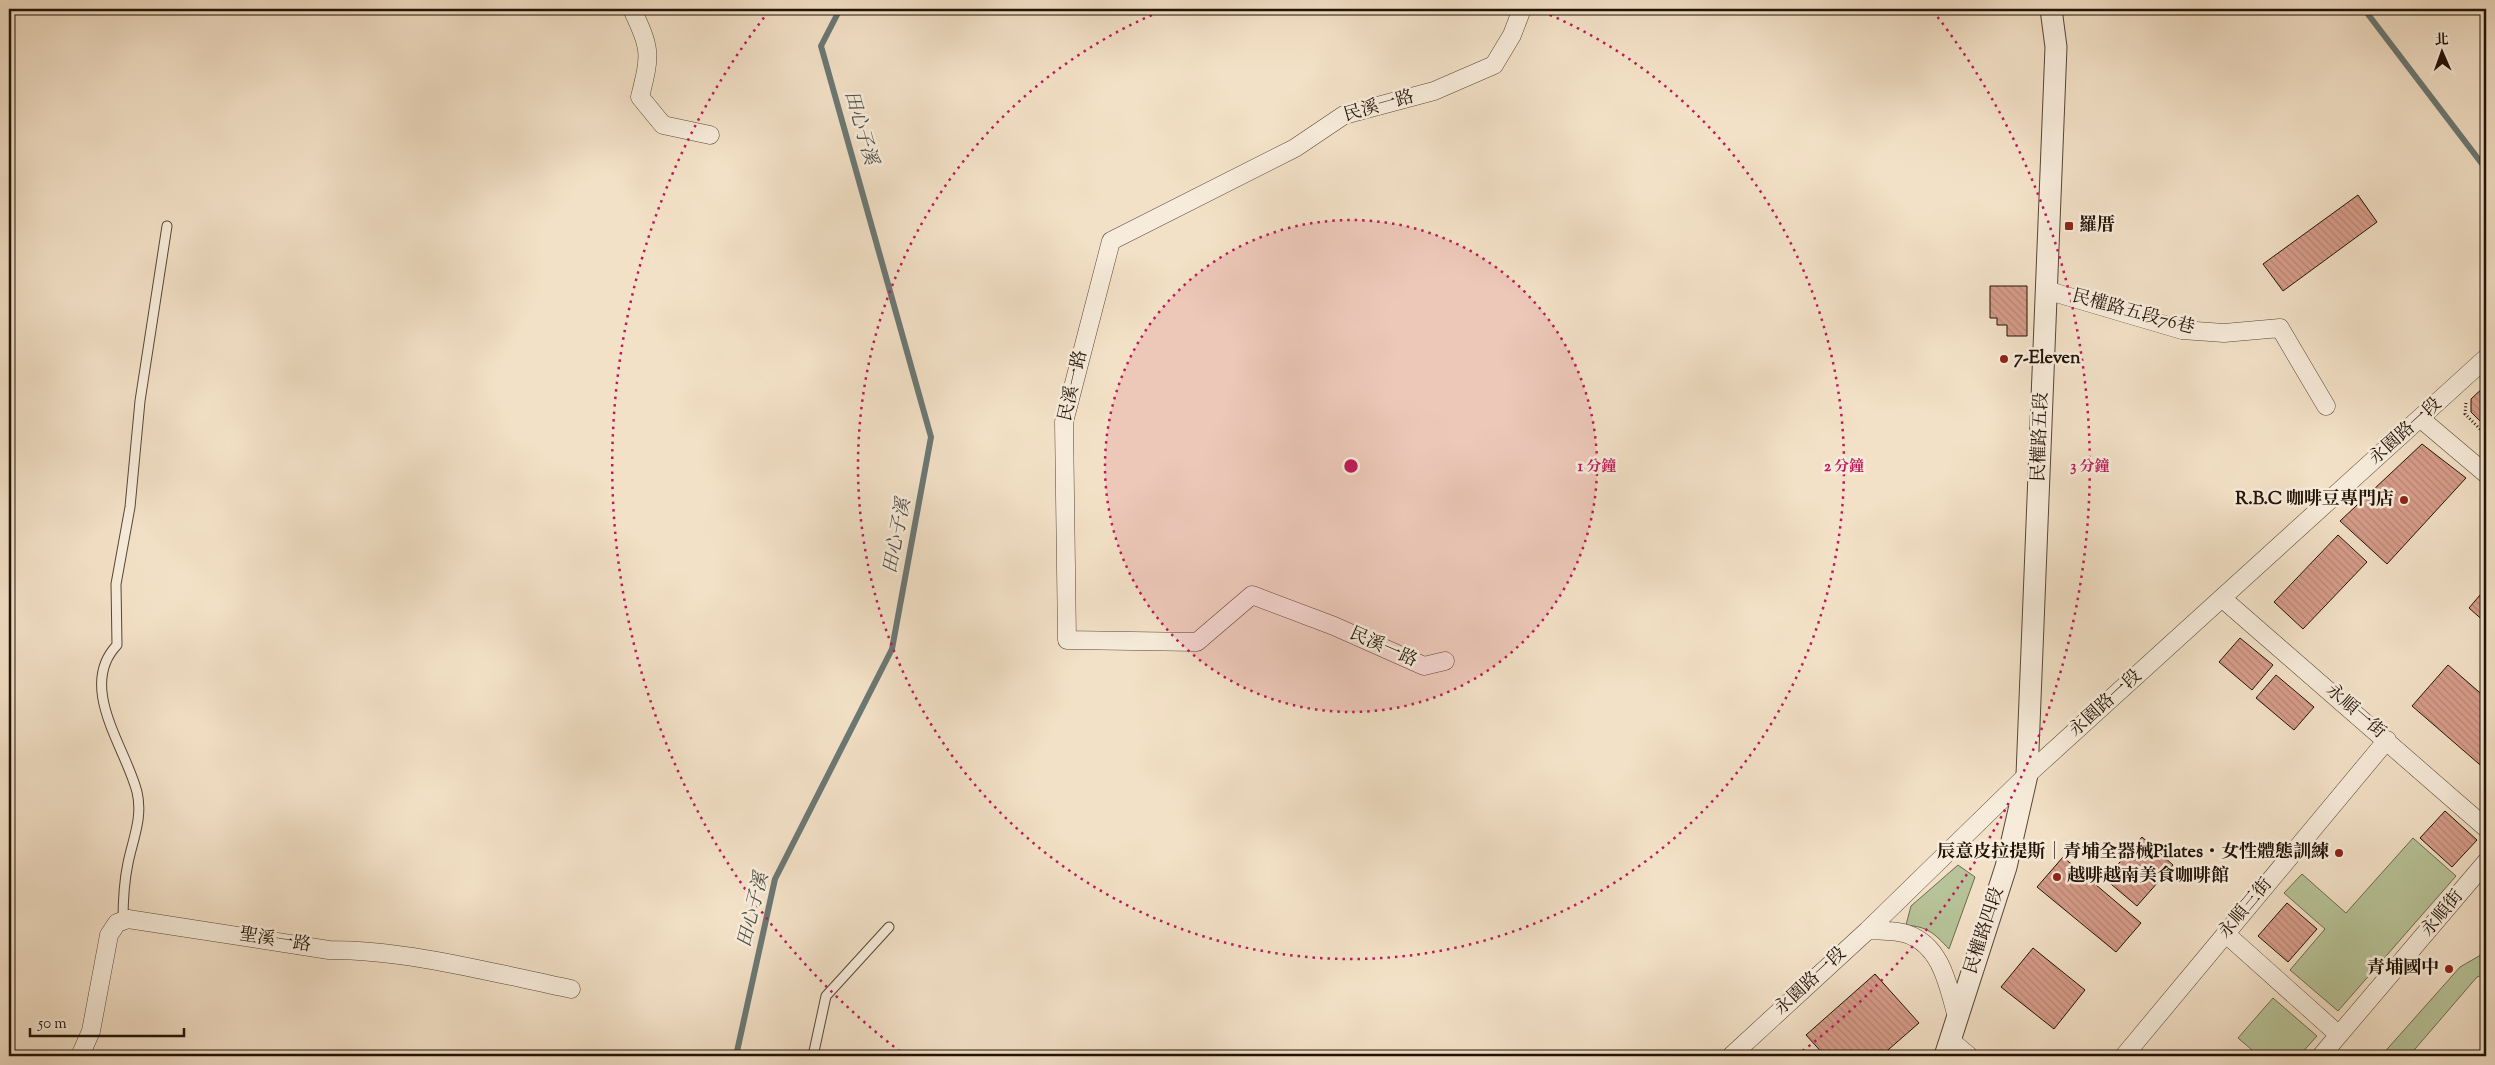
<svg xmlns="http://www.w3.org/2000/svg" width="2495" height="1065" viewBox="0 0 2495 1065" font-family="'Sorts Mill Goudy','Noto Serif TC',serif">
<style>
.green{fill:#b7c398;stroke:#6c6b50}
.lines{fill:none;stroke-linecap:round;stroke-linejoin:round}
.stream{stroke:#6b7874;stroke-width:6}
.building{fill:url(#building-back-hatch);stroke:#211307}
.service-casing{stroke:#564637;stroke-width:11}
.minor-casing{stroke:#564637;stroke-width:19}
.tertiary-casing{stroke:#564637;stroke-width:23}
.path{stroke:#211307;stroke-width:3;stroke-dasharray:1 2.5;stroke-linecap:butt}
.service{stroke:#f7ecdb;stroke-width:9}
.minor{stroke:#f7ecdb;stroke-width:18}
.tertiary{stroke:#f7ecdb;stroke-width:21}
.ring{fill:none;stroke:#c2185b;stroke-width:2.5;stroke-dasharray:2.5 5}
.poi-dot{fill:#8f2418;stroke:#f7ecdb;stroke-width:2}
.labels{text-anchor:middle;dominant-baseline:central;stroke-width:5;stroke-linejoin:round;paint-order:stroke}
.street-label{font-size:18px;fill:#211307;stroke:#f7ecdb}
.poi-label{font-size:18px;font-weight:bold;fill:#211307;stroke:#f7ecdb;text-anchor:start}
.water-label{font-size:19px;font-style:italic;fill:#4c4e46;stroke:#f7ecdb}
.centre{fill:#c2185b;stroke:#f7ecdb;stroke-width:2.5}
.ring-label{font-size:15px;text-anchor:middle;font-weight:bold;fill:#c2185b;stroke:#f7ecdb;stroke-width:5;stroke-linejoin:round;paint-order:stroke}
</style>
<defs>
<pattern id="building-back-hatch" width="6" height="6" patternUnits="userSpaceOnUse" patternTransform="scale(1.25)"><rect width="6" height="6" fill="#d79d8a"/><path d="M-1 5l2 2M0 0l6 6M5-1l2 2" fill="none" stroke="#b88676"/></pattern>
</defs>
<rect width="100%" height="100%" fill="#f3e1c7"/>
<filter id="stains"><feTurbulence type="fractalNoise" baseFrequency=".004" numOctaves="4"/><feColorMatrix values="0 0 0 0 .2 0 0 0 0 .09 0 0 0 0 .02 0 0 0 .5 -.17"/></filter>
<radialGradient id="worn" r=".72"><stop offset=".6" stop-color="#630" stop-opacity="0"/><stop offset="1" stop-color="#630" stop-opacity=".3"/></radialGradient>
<!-- green -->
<path class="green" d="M 2413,838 L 2456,876 L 2338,1011 L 2290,970 L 2325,929 L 2284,893 L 2302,874 L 2346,913 Z
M 1958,865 L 1975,877 L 1949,949 C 1934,933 1928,927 1906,925 L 1911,906 Z
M 2486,952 L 2486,974 L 2477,977 L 2409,1056 L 2381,1056 L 2460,967 Z
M 2273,998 L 2317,1036 L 2299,1056 L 2259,1056 L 2238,1038 Z"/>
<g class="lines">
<!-- stream -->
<path class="stream" d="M 2364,9 L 2486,169
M 736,1056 L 775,879 L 892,649 L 931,437 L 821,46 L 840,9"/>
</g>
<!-- building -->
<path class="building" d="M 2358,195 L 2377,222 L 2283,291 L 2263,264 Z
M 1990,286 L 2027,286 L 2027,336 L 2007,336 L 2007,325 L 1997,325 L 1997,318 L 1990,318 Z
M 2486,385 L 2486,427 L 2471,412 L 2471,399 Z
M 2422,444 L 2466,478 L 2387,564 L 2340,521 Z
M 2338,535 L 2367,562 L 2303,629 L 2274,602 Z
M 2486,588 L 2486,623 L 2469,608 Z
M 2240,638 L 2273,665 L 2252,690 L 2219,662 Z
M 2448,665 L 2486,698 L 2486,770 L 2412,706 Z
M 2276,675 L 2314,707 L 2294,730 L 2256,698 Z
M 2445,811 L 2477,840 L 2452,867 L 2420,838 Z
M 2142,837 L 2173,865 L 2137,906 L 2105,879 Z
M 2063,857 L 2141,923 L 2116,952 L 2037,887 Z
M 2287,903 L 2317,929 L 2288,962 L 2258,936 Z
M 2033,948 L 2085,990 L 2054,1029 L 2001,987 Z
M 1875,974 L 1919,1023 L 1881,1056 L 1825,1056 L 1806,1035 Z"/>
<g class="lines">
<defs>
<path id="service" d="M 123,921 C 123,901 124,882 128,863 C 133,839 143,817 137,792 C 126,748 77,687 117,645 L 116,584 L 130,507 L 140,401 L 167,226
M 813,1056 L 826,996 L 889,927"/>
<path id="minor" d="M 632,9 C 651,50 651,53 640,97 L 663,125 L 710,135
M 2046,290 L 2182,330 L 2224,333 L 2280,328 L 2326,406
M 2421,419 L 2486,474
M 2223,599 L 2486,828
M 1445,661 L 1424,666 L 1334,626 L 1252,595 L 1197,642 L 1067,640 L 1064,422 L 1111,241 L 1295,148 L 1344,115 L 1434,91 L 1494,65 L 1512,35 L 1522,9
M 1868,930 C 1880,931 1895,930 1907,934 C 1942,946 1948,986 1957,1017
M 2226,934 L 2339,1035
M 1950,1040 L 1969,1056
M 80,1056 L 91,1031 L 109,935 L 117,923 L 128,919 L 329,950 C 409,950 493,973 571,989
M 1731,1056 L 1868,930 L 2027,775 L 2486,358
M 2124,1056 L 2387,740
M 2321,1056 L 2486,862"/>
<path id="tertiary" d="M 1945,1056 L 2006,867 L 2027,775 L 2056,47 L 2051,9"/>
</defs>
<!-- service casing -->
<use href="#service" class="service-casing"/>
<!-- minor casing -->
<use href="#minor" class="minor-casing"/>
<!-- tertiary casing -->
<use href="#tertiary" class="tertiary-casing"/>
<!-- path -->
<path class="path" d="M 2466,403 L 2465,414 L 2486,435"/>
<!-- service -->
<use href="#service" class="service"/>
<!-- minor -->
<use href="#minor" class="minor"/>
<!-- tertiary -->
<use href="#tertiary" class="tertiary"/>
</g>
<!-- distance rings -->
<circle cx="1351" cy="466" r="246" fill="#c2185b" fill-opacity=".12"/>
<g class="ring">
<circle cx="1351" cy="466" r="246"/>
<path d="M1536 9A493 493 0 1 1 1166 9"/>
<path d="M906 1056A739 739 0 0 1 769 11M1933 11A739 739 0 0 1 1796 1056"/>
</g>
<!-- markers -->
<g class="poi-dot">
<rect x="2064" y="221" width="10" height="10" rx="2.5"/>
<circle cx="2004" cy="359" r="5"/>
<circle cx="2404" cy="500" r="5"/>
<circle cx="2339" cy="853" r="5"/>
<circle cx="2057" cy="877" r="5"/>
<circle cx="2449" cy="969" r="5"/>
</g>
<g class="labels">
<!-- street labels -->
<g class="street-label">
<text transform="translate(1379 107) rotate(-16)">民溪一路</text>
<text transform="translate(2133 313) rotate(15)">民權路五段76巷</text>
<text transform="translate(1074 386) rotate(-77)">民溪一路</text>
<text transform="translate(2406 432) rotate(-42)">永園路一段</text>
<text transform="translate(2041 437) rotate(-88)">民權路五段</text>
<text transform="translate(1383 648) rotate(24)">民溪一路</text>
<text transform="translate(2106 704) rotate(-42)">永園路一段</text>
<text transform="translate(2355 712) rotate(41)">永順一街</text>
<text transform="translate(2246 909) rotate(-50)">永順三街</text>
<text transform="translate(2443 914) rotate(-50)">永順街</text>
<text transform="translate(1985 931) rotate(-72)">民權路四段</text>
<text transform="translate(275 941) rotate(9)">聖溪一路</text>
<text transform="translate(1811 982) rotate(-43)">永園路一段</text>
</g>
<!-- poi labels -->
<g class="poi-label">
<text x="2079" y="226">羅厝</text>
<text x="2014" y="359">7-Eleven</text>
<text x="2394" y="500" text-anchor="end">R.B.C 咖啡豆專門店</text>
<text x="2329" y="853" text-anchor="end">辰意皮拉提斯｜青埔全器械Pilates・女性體態訓練</text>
<text x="2067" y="877">越啡越南美食咖啡館</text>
<text x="2439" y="969" text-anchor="end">青埔國中</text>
</g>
<!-- water labels -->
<g class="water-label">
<text transform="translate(860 128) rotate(74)">田心子溪</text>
<text transform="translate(898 536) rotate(-79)">田心子溪</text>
<text transform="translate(754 910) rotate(-76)">田心子溪</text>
</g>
</g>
<circle cx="1351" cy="466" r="8" class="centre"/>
<g class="ring-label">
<text x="1597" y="471">1 分鐘</text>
<text x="1844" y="471">2 分鐘</text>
<text x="2090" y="471">3 分鐘</text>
</g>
<!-- margin -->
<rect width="2495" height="1065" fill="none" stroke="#f3e1c7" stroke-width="30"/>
<rect x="10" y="10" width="2475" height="1045" fill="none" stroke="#211307" stroke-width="2.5"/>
<rect x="15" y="15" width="2465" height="1035" fill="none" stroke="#211307"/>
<!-- north arrow -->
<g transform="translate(2442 52) rotate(358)" stroke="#f7ecdb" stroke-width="4" paint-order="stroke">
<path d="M0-4L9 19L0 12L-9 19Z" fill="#211307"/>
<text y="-8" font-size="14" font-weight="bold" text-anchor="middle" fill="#211307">北</text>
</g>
<!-- scale -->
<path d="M30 1028v8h154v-8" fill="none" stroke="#211307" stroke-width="2.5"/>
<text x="38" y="1028" font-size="15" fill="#211307" stroke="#f7ecdb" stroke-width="4" paint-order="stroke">50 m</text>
<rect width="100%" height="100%" filter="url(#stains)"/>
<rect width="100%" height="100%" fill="url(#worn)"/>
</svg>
